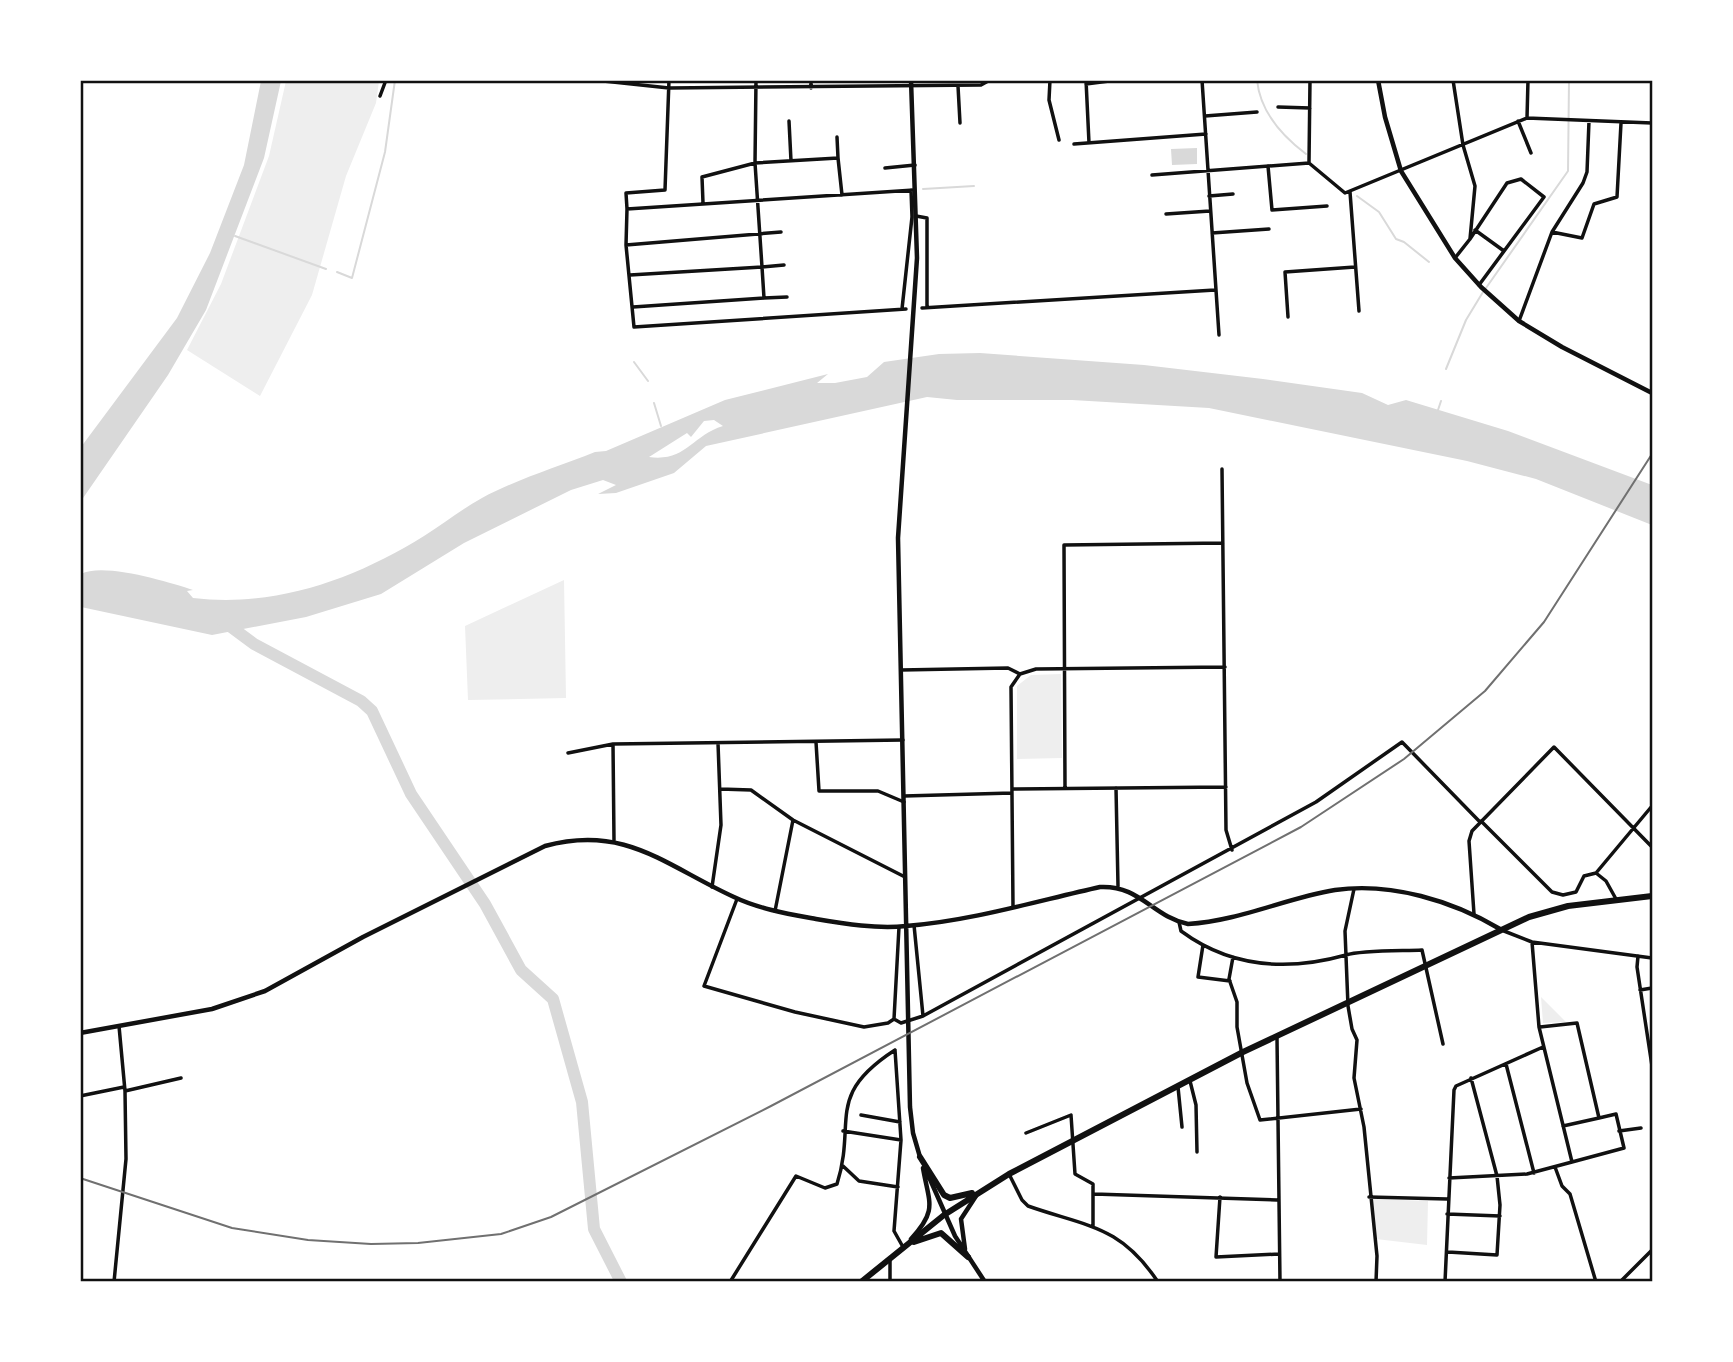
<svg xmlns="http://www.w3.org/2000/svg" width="1733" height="1362" viewBox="0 0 1733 1362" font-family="Raleway,sans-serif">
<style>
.green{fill:#eee}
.water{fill:#d9d9d9;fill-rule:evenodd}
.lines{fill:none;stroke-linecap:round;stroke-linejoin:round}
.stream{stroke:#d9d9d9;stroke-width:2}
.river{stroke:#d9d9d9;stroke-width:12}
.minor{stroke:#111;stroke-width:3.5}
.tertiary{stroke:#111;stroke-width:4.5}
.primary{stroke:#111;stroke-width:6}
.rail{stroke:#707070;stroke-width:2}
.neatline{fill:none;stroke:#111;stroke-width:2.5}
</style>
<rect width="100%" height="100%" fill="#fff"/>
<!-- green -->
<path class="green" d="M 286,81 L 379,81 L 376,103 L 346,176 L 312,295 L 260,396 L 187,350 L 221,284 L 269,156 Z
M 564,580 L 566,698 L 468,700 L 465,626 Z
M 1061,674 L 1062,758 L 1017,759 L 1017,686 L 1031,675 Z
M 1541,997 L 1566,1022 L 1543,1023 Z
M 1373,1199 L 1428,1201 L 1427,1245 L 1376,1239 L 1371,1201 Z"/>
<!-- water -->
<path class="water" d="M 261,81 L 281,81 L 264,158 L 206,310 L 168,375 L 81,501 L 81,447 L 177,318 L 210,253 L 244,165 Z
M 1197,148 L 1197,164 L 1172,165 L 1171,149 Z
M 980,353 L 1144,365 L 1263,379 L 1362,393 L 1388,405 L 1406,400 L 1508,431 L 1652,485 L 1652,525 L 1536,479 L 1467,461 L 1209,408 L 1072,400 L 957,400 L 927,397 L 706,446 L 674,473 L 616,493 L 598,494 L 616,485 L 603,480 L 571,490 L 464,543 L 381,594 L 306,617 L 212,635 L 81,607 L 81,574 C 103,562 169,582 193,590 L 187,591 L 193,598 C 275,608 355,579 424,536 C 443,524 462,509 482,498 C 517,479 558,467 595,452 L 606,451 L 725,400 L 828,374 L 817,383 L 835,383 L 867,377 L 884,362 L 939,354 ZM 714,420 L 723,426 C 691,436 686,462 649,457 L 687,433 L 691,437 L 704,421 Z"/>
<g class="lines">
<!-- stream -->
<path class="stream" d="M 1257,80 C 1260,111 1282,136 1306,154
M 923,189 L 974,186
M 1357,196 L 1379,212 L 1396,239 L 1404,242 L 1429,262
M 235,236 L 326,269
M 337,272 L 352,278 L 385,152 L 395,80
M 1486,288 L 1568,171 L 1569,80
M 634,362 L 648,381
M 1446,369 L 1466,320 L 1483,292
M 654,403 L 661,426
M 1438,410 L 1441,401"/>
<!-- river -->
<path class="river" d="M 223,621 L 254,644 L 361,701 L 372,711 L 411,794 L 485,904 L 521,970 L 553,999 L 582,1102 L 594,1229 L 621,1282"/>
<!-- minor -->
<path class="minor" d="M 594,80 L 669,88 L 981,85 L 990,80
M 811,80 L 811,88
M 1050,80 L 1049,100 L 1059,140
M 1086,80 L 1089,143
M 1202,80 L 1219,335
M 1453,80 L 1463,145 L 1475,186 L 1470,239 L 1455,258
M 1086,84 L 1117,80
M 958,86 L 960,123
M 380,96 L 386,80
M 1278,107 L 1310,108
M 1205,116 L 1257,112
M 1527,118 L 1528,80
M 789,121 L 791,161
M 1518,121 L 1531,153
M 837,137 L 838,158
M 1074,144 L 1206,134
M 1309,162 L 1310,80
M 1268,166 L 1272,210 L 1327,206
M 885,168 L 915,165
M 1152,175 L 1309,163 L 1345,193 L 1527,118 L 1652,123
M 1350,192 L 1359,311
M 1209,196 L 1233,194
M 703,203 L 702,177 L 755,163 L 838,158 L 842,195
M 627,209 L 626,193 L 665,190 L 669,80
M 1166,214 L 1210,211
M 916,216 L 927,218 L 927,308
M 1475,230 L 1504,251
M 1552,232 L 1582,238 L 1594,204 L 1617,197 L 1621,123
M 1212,233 L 1269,229
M 1470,239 L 1507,183 L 1521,179 L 1544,197 L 1479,285
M 626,245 L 781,232
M 630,275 L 762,267 L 755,163 L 756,80
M 764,298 L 787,297
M 633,307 L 764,298 L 762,267 L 784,265
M 922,308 L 1215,290
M 902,309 L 912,217 L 911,190
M 906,309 L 634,327 L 626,245 L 627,209 L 914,190
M 1288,317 L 1285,272 L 1355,267
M 1519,321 L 1552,232 L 1583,183 L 1587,172 L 1589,121
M 1222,469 L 1226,830 L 1232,850
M 901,670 L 1008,668 L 1020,674
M 816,742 L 819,791 L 878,791 L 904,802
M 568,753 L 613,744
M 1065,788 L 1064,545 L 1223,543
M 1116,788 L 1118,886
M 720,789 L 751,790 L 793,820 L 905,877
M 1012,789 L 1226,787
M 904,796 L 1012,793
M 1481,821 L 1552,892 L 1563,895 L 1576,892 L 1584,876 L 1596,873 L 1652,806
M 614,840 L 613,744 L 903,740
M 1596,873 L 1606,881 L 1616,899
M 712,887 L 721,825 L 718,743
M 1354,889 L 1345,931 L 1348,1006 L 1352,1029 L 1357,1040 L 1354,1078 L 1364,1127 L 1377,1256 L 1376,1282
M 737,899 L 704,986 L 795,1012 L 864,1027 L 888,1023 L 894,1019 L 899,927
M 1013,906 L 1011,687 L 1020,674 L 1036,669 L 1225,667
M 775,911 L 793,820
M 1474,914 L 1469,841 L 1472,831 L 1554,747 L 1652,847
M 1179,922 L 1181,931 C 1231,968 1289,971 1346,955 C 1362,950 1403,951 1422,950 L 1443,1044
M 914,925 L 923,1016 L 1316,802 L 1402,742 L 1480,822
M 1504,931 L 1532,942 L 1652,958
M 1203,945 L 1198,977 L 1230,981
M 1638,956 L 1637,967 L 1652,1066
M 1233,957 L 1229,979 L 1237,1002 L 1237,1027 L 1247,1083 L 1260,1120 L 1361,1109
M 1640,990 L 1652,988
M 894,1019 L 901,1023 L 923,1016
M 1540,1027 L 1577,1023 L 1599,1118 L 1563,1126
M 1277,1038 L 1280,1282
M 895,1050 L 901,1140 L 894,1231 L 903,1247
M 1506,1064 L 1534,1173
M 1190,1081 L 1196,1105 L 1197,1152
M 1178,1087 L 1182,1127
M 125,1091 L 181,1078
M 80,1096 L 124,1087
M 861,1115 L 900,1122
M 843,1131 L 901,1140
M 1619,1131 L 1641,1128
M 1026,1133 L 1071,1115 L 1075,1174 L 1093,1184 L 1093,1226
M 1572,1162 L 1624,1148 L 1616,1114 L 1599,1118
M 843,1166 L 859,1181 L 898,1187
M 1555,1167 L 1562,1186 L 1570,1194 L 1596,1282
M 1009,1174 L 1022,1200 L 1028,1206 C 1088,1227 1120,1225 1158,1282
M 1449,1178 L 1527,1174 L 1572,1162 L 1539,1027 L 1532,942
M 1094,1194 L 1277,1200
M 1220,1197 L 1216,1257 L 1279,1254
M 1369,1197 L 1447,1199
M 1447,1214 L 1500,1216
M 1448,1252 L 1497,1255 L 1500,1205 L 1497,1176 L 1471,1078
M 890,1260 L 890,1282
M 114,1282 L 126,1159 L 125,1091 L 119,1026
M 730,1282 L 796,1176 L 825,1188 L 837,1184 C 857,1121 824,1096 895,1050
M 1445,1282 L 1454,1090 L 1456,1086 L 1543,1047
M 1620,1282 L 1652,1250"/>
<!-- tertiary -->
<path class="tertiary" d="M 911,80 L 917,258 L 898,538 L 910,1107 L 913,1133 L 920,1157
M 1378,80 L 1385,117 L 1401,171 L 1455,258 L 1481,287 L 1519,321 L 1562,347 L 1652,393
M 80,1033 L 212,1009 L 265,991 L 363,937 L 545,846 C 625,824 666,866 734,897 C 759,909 789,914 816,919 C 845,924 877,929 906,926 C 971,921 1037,901 1100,887 C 1140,885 1153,917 1188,924 C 1239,921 1286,898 1335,890 C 1391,882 1453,901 1500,929
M 925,1168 L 955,1236 L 985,1282
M 911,1239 C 938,1210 929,1203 923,1168
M 965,1249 L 961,1219 L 976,1196"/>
<!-- primary -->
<path class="primary" d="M 920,1157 L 944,1195 L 950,1198 L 972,1193
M 914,1242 L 941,1233 L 968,1257
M 861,1282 L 944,1215 L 1009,1174 L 1243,1052 L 1529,917 L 1568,906 L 1652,896"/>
<!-- rail -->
<path class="rail" d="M 80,1178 L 232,1228 L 308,1240 L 371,1244 L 418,1243 L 501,1234 L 551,1217 L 771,1106 L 1301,827 L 1404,759 L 1485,691 L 1544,622 L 1652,454"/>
</g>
<!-- border -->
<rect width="1733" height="1362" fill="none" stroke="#ffffff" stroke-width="164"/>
<rect x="82" y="82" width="1569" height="1198" class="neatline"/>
</svg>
